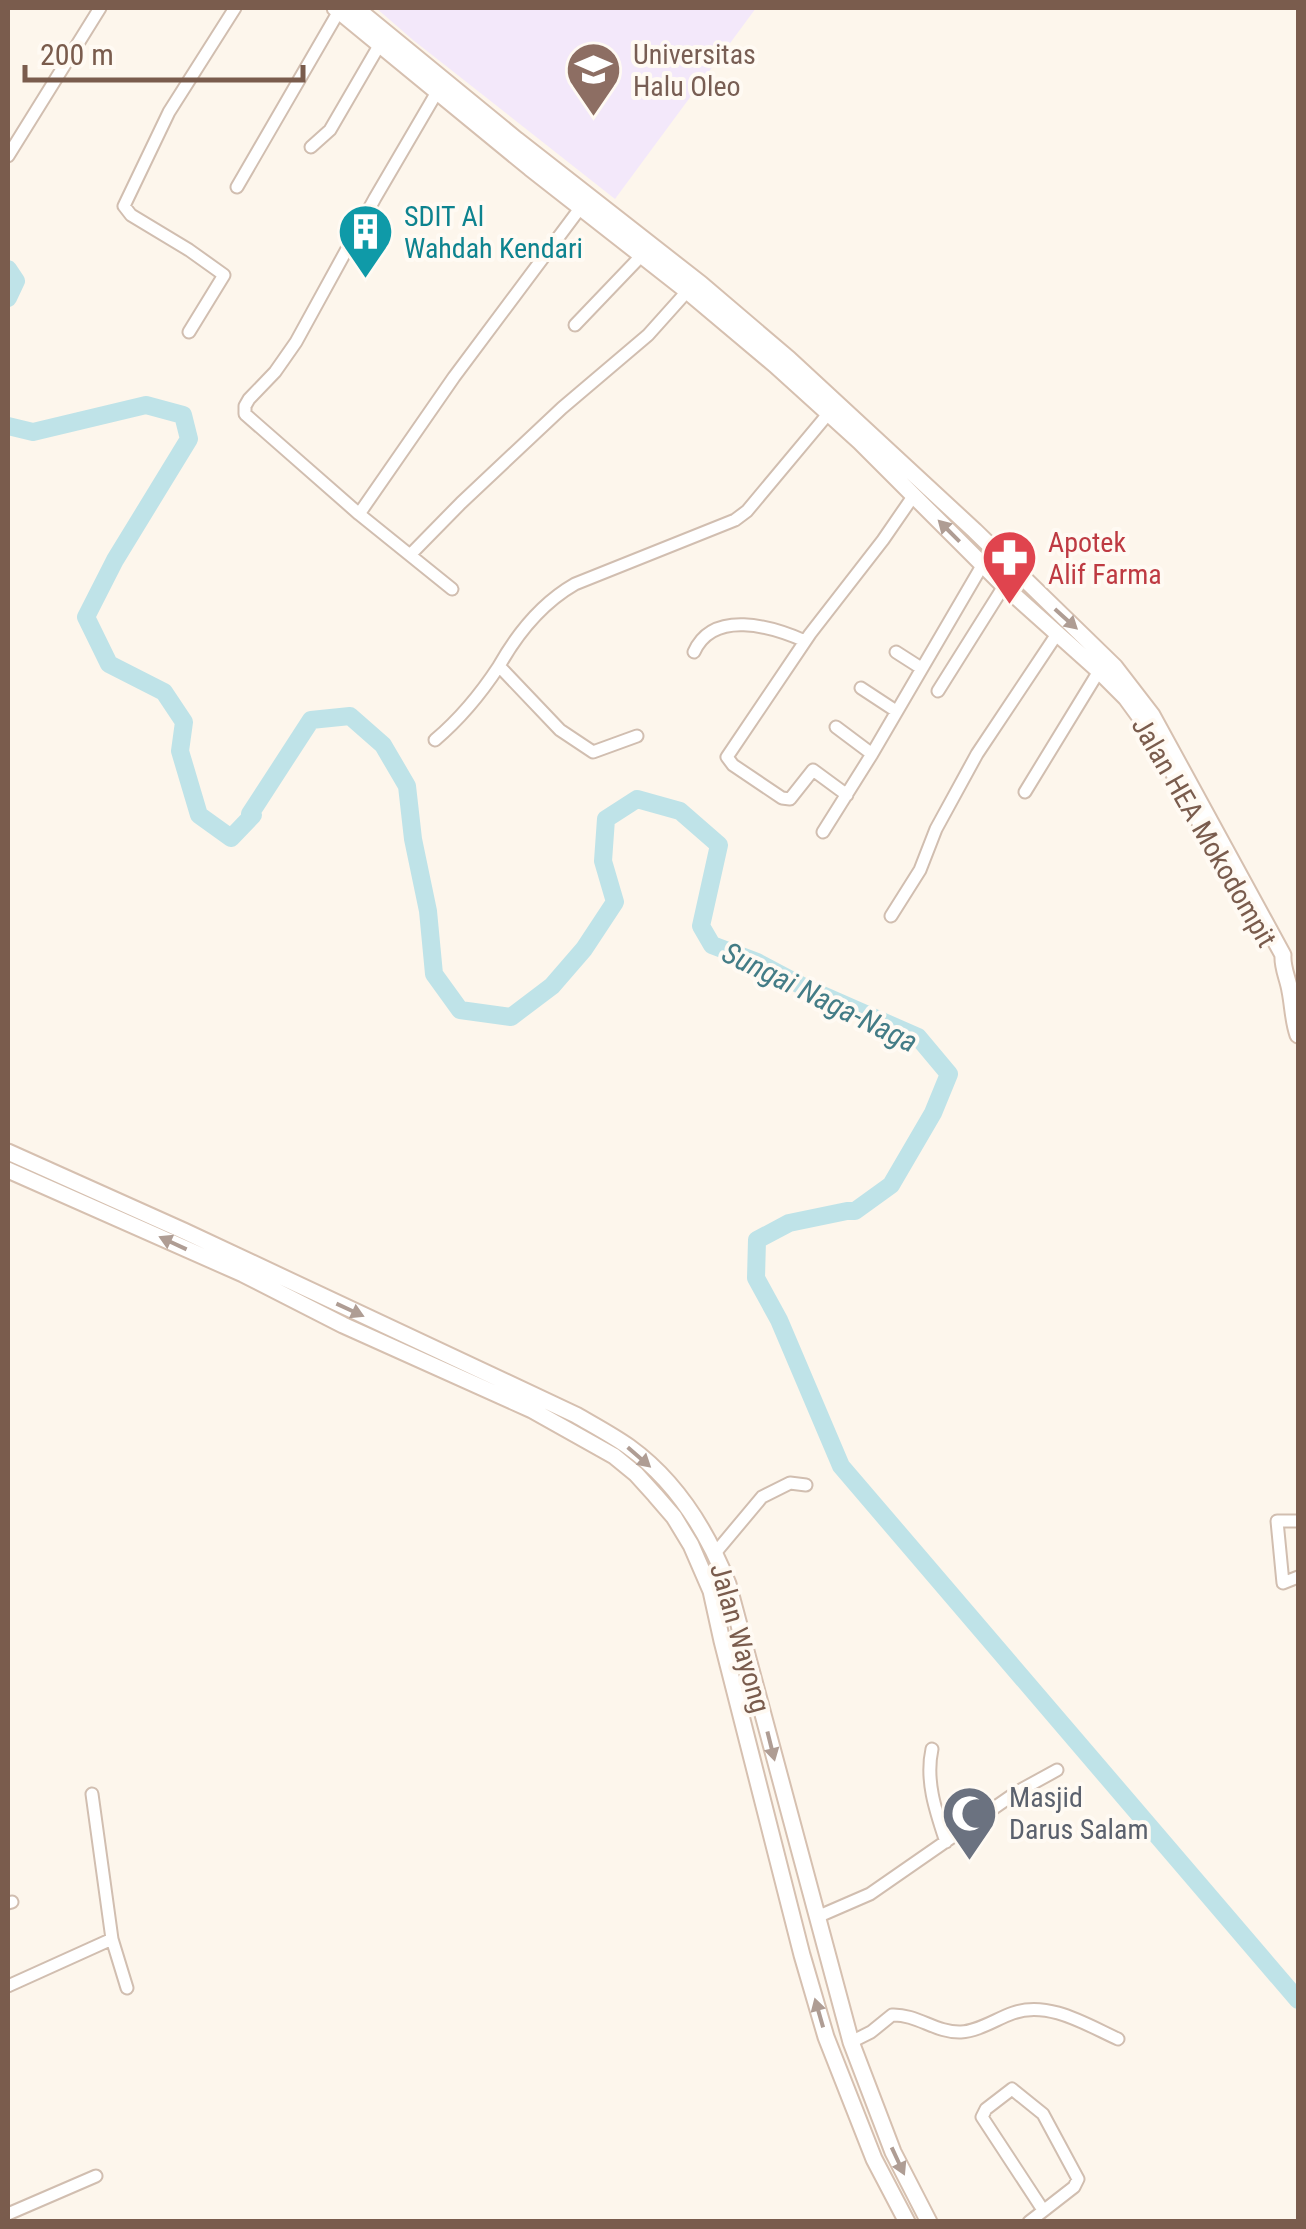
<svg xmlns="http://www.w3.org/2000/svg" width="1306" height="2229" viewBox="0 0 1306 2229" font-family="'Roboto Condensed',sans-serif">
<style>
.education{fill:#f3e8fa}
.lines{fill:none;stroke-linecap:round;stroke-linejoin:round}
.river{stroke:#bfe3e8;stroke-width:18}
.street-casing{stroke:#d1beb0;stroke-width:15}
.secondary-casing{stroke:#d6c0b0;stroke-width:19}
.street{stroke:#fff;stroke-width:11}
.secondary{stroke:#fff;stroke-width:15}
.oneway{fill:#af9d94}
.labels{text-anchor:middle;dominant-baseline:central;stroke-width:8;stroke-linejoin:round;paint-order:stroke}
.education-label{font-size:28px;fill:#785e54;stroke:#fffaf3;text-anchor:start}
.culture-label{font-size:28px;fill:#0d838f;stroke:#fffaf3;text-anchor:start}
.health-label{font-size:28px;fill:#be3a42;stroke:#fffaf3;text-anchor:start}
.street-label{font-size:28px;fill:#7a5c4d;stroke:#fffaf3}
.worship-label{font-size:28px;fill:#5b616d;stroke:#fffaf3;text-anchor:start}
.water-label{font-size:30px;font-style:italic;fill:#437c86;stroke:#fffaf3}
</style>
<rect width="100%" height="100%" fill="#fdf6ec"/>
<!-- education -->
<path class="education" d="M 376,8 L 756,8 L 615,199 L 413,40 Z"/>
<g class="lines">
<!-- river -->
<path class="river" d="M 8,269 L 16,281 L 8,298
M 8,426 L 33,432 L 146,405 L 183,415 L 189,439 L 115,560 L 86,617 L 109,664 L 164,692 L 184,722 L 180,751 L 199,815 L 231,838 L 253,815 L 250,814 L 311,720 L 350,716 L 383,745 L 407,786 L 413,839 L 428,911 L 434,974 L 460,1010 L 511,1017 L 552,986 L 584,949 L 615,902 L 603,861 L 606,819 L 637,799 L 680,811 L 719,845 L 701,926 L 712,945 L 757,962 L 804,987 L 918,1037 L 949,1074 L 933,1113 L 891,1185 L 855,1211 L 847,1211 L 789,1223 L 757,1240 L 756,1278 L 779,1320 L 841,1466 L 1298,2000"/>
<defs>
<path id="street" d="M 437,92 L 375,198 L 296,342 L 275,372 L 249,399 L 245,406 L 245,414 L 359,514 L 452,589
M 311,147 L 330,130 L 380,44
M 8,156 L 100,8
M 237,187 L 339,11
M 575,325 L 642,255
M 189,332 L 224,275 L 189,250 L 131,215 L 124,206 L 169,112 L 235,8
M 359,514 L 454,377 L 581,207
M 410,555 L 461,503 L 562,408 L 648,335 L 691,287
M 694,652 C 713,609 771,626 805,641
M 896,652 L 921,668
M 861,688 L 896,711
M 938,691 L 1004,586
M 836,727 L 872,754
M 637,736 L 593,752 L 560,730 L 499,666 C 517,634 542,603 575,584 L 735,520 L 747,511 L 828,414
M 435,740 C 461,718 480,695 499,666
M 1025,792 L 1099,671
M 847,795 L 813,770 L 790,799 L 782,798 L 733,765 L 727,757 L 810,634 L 883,540 L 914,495
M 823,832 L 872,754 L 983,564
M 891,916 L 920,870 L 936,829 L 977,754 L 1057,634
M 1298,1521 L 1277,1521 L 1283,1583 L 1298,1577
M 716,1552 L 762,1497 L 790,1483 L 806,1485
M 932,1749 C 925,1781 936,1812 946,1842
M 8,1903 L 12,1902
M 817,1917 L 870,1894 L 1017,1792 L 1057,1770
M 112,1939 L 127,1988
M 8,1986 L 112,1939 L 92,1794
M 851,2042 L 871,2032 L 892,2015 C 917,2014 936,2033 961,2032 C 979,2031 996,2019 1013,2013 C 1048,2000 1087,2025 1118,2039
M 8,2214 L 96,2176
M 1029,2222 L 1074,2187 L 1078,2179 L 1043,2114 L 1012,2089 L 986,2109 L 982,2117 L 1043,2210"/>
<path id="secondary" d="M 335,8 L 530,168 L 687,291 L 775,365 L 860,442 L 1004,586 L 1099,671 L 1126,698 L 1153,735 L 1217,854
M 356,8 L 517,140 L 701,284 L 789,359 L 975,531 L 1115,667 L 1152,715 L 1283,955 C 1282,968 1288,978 1290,991 C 1293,1006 1293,1021 1298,1035
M 8,1152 L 184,1231 L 576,1415 C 593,1425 612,1435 629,1447 C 676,1481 707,1531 728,1584 L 851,2042 L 893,2152 L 929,2222
M 8,1170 L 243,1274 L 343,1325 L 532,1410 L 614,1456 L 636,1474 L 655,1495 L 674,1517 L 691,1545 L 711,1591 L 722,1641 L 802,1955 L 826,2037 L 874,2159 L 907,2222"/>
</defs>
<!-- street casing -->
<use href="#street" class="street-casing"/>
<!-- secondary casing -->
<use href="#secondary" class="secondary-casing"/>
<!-- street -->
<use href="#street" class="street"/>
<!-- secondary -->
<use href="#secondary" class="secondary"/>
</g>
<!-- one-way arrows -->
<defs><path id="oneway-solid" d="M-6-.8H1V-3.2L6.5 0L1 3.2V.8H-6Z" transform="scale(2.5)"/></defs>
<g class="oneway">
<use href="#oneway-solid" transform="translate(949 531) rotate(-135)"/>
<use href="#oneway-solid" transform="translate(1066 619) rotate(42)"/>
<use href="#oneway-solid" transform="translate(173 1243) rotate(-155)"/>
<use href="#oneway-solid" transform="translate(350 1310) rotate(25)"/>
<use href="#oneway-solid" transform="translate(639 1457) rotate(41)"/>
<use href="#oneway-solid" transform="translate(771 1746) rotate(76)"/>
<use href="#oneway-solid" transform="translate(819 2013) rotate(-106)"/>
<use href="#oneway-solid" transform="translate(898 2161) rotate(65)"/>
</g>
<!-- icons -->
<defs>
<symbol id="university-pin" viewBox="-11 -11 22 30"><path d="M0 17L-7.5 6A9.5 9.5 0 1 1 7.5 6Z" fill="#8d6e63" stroke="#fffaf3"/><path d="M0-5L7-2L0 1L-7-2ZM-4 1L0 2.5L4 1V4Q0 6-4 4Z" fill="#fff"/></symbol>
<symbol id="building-pin" viewBox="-11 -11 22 30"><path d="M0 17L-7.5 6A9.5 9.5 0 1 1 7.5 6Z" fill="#0f9aa8" stroke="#fffaf3"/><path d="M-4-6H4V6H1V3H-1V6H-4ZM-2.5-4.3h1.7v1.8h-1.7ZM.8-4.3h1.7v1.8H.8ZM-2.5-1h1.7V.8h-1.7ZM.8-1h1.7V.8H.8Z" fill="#fff"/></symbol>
<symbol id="pharmacy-pin" viewBox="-11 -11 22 30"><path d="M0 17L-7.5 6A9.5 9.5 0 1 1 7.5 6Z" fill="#e0444e" stroke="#fffaf3"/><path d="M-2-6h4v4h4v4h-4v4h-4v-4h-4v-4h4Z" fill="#fff"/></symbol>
<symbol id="mosque-pin" viewBox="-11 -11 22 30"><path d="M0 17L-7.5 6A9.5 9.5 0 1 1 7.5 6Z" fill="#6b7280" stroke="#fffaf3"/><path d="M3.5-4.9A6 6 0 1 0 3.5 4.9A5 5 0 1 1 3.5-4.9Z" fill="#fff"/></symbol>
</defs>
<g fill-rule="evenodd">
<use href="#university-pin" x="562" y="38" width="63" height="86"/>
<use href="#building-pin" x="334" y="200" width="63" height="86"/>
<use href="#pharmacy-pin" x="978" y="526" width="63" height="86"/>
<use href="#mosque-pin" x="938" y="1782" width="63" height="86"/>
</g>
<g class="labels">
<!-- education labels -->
<g class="education-label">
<text x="633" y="54">Universitas<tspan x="633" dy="32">Halu Oleo</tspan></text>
</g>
<!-- culture labels -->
<g class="culture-label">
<text x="404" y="216">SDIT Al<tspan x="404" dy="32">Wahdah Kendari</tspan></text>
</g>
<!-- health labels -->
<g class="health-label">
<text x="1048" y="542">Apotek<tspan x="1048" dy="32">Alif Farma</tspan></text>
</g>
<!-- street labels -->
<g class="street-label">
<text transform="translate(1204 832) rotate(60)">Jalan HEA Mokodompit</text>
<text transform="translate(740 1638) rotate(74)">Jalan Wayong</text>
</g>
<!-- worship labels -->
<g class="worship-label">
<text x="1009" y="1797">Masjid<tspan x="1009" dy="32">Darus Salam</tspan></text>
</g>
<!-- water labels -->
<g class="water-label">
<text transform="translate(820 997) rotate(26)">Sungai Naga-Naga</text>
</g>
</g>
<!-- border -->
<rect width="1306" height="2229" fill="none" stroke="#7a5c4d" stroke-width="20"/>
<!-- scale -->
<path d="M25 65v15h278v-15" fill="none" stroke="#7a5c4d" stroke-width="5"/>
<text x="40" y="65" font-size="30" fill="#7a5c4d" stroke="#fffaf3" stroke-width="8" paint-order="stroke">200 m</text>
</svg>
